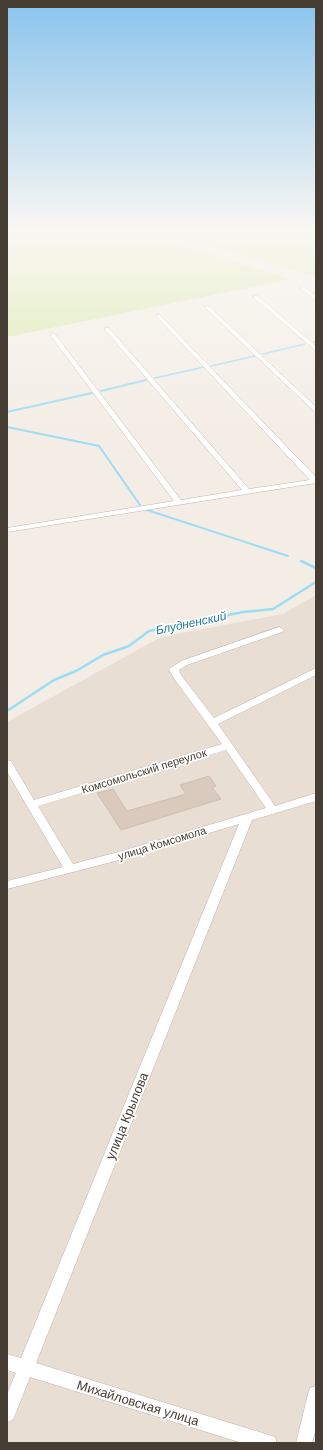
<svg xmlns="http://www.w3.org/2000/svg" width="323" height="1450" viewBox="0 0 323 1450" font-family="Arial,sans-serif">
<style>
.residential{fill:#e8ded3}
.green{fill:#d7eaab}
.lines{fill:none;stroke-linecap:round;stroke-linejoin:round}
.stream-far2{stroke:#9dddf4;stroke-width:1.5}
.stream-far1{stroke:#9dddf4;stroke-width:2}
.stream{stroke:#9dddf4;stroke-width:2.5}
.building{fill:#d9cabd;stroke:#d1bead}
.minor-casing{stroke:#c2b6aa;stroke-width:1}
.minor{fill:#fff;fill-rule:evenodd}
.labels{text-anchor:middle;dominant-baseline:central;stroke-width:3.5;stroke-linejoin:round;paint-order:stroke}
.street-label{font-size:11px;fill:#463d34;stroke:#fff}
.water-label{font-size:12px;font-style:italic;fill:#257c9f;stroke:#fff}
.near-street-label{font-size:13px;fill:#463d34;stroke:#fff}
</style>
<rect width="100%" height="100%" fill="#f3ede5"/>
<!-- residential -->
<path class="residential" d="M 316,595 L 316,1443 L 7,1443 L 7,722 L 161,637 L 283,614 Z"/>
<!-- green -->
<path class="green" d="M 7,233 L 139,233 L 291,279 L 7,337 Z
M 167,233 L 316,233 L 316,274 L 311,275 Z"/>
<g class="lines">
<!-- stream-far2 -->
<path class="stream-far2" d="M 314,342 L 316,342
M 263,354 L 305,344
M 211,366 L 255,356
M 155,378 L 204,367"/>
<!-- stream-far1 -->
<path class="stream-far1" d="M 101,391 L 146,380
M 7,412 L 92,393
M 7,427 L 99,446 L 140,505
M 147,510 L 288,556"/>
<!-- stream -->
<path class="stream" d="M 301,561 L 316,568
M 7,711 L 54,680 L 76,671 L 103,655 L 129,646 L 149,631 L 243,612 L 273,609 L 316,582"/>
</g>
<!-- building -->
<path class="building" d="M 209,776 L 216,786 L 212,787 L 221,799 L 121,830 L 97,793 L 113,789 L 127,811 L 186,794 L 180,785 Z"/>
<g class="lines">
<defs>
<path id="minor" d="M 301,287 L 305,287 L 316,296 L 316,301 L 301,289 Z
M 254,296 L 258,296 L 316,346 L 316,351 L 254,298 Z
M 205,306 L 209,306 L 316,407 L 316,413 L 205,308 Z
M 159,314 L 316,477 L 316,483 L 7,532 L 7,528 L 174,501 L 51,336 L 51,334 L 55,334 L 181,500 L 242,490 L 105,330 L 105,328 L 109,328 L 249,489 L 310,480 L 157,317 L 156,316 Z
M 279,627 L 284,630 L 282,632 L 187,665 L 179,670 L 181,675 L 214,718 L 316,668 L 316,675 L 218,724 L 275,806 L 316,793 L 316,801 L 252,820 L 36,1363 L 269,1435 L 275,1437 L 277,1443 L 242,1443 L 30,1377 L 13,1420 L 7,1422 L 7,1394 L 16,1373 L 7,1370 L 7,1354 L 21,1358 L 239,824 L 123,859 L 7,889 L 7,881 L 63,867 L 7,772 L 7,760 L 11,761 L 34,800 L 222,744 L 173,677 L 169,669 L 181,661 ZM 226,750 L 266,808 L 122,851 L 73,864 L 38,806 Z
M 316,1386 L 316,1428 L 312,1443 L 296,1443 L 308,1394 L 310,1388 Z"/>
</defs>
<!-- minor casing -->
<use href="#minor" class="minor-casing"/>
<!-- minor -->
<use href="#minor" class="minor"/>
</g>
<!-- sky -->
<linearGradient id="sky" x2="0" y2="1"><stop stop-color="#8ac4ed"/><stop offset="0.53" stop-color="#faf7f3"/><stop offset="1" stop-color="#faf7f3" stop-opacity="0"/></linearGradient>
<rect width="323" height="436" fill="url(#sky)"/>
<g class="labels">
<!-- street labels -->
<g class="street-label">
<text transform="translate(144 771) rotate(-17)">Комсомольский переулок</text>
<text transform="translate(162 843) rotate(-17)">улица Комсомола</text>
</g>
<!-- water labels -->
<g class="water-label">
<text transform="translate(191 623) rotate(-12)">Блудненский</text>
</g>
<!-- near-street labels -->
<g class="near-street-label">
<text transform="translate(127 1116) rotate(-68)">улица Крылова</text>
<text transform="translate(138 1403) rotate(17)">Михайловская улица</text>
</g>
</g>
<!-- border -->
<rect width="323" height="1450" fill="none" stroke="#463d34" stroke-width="16"/>
</svg>
